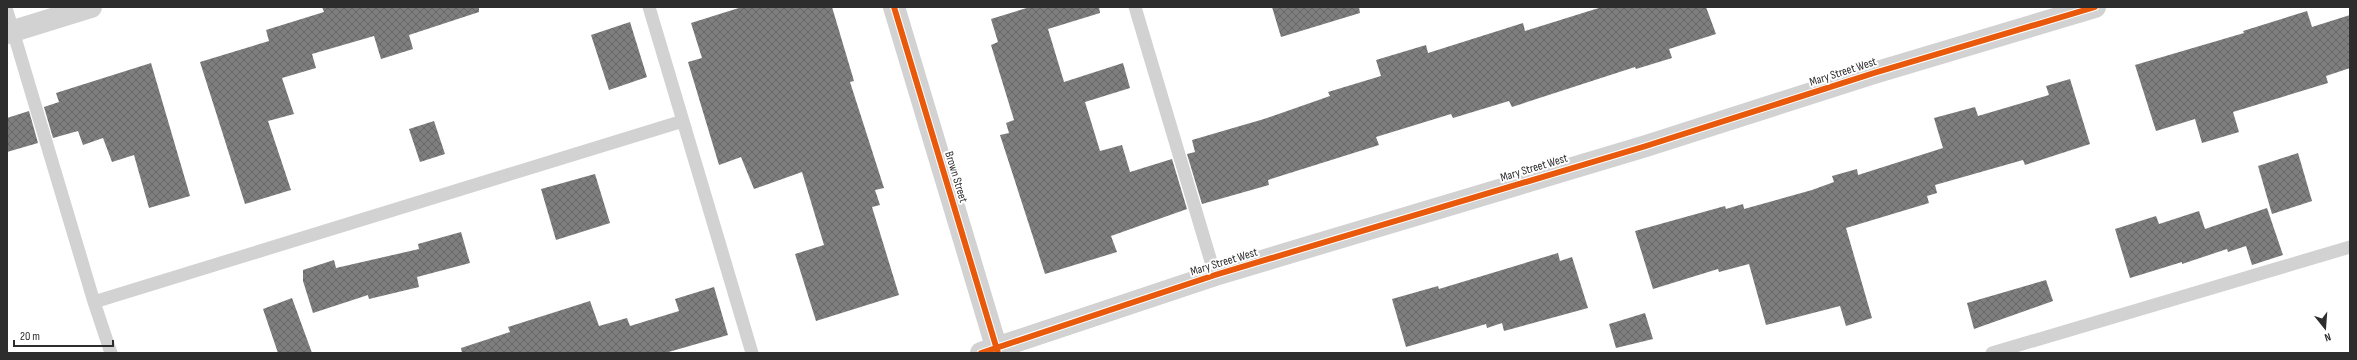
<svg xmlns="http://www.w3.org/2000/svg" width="2357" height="360" viewBox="0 0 2357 360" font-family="'Sofia Sans Condensed',sans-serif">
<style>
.building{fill:url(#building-cross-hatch)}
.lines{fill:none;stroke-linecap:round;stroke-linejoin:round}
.lane{stroke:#d2d2d2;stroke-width:13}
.street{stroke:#d2d2d2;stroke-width:22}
.cycleway-casing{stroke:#fff;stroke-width:8}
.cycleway{stroke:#e8590c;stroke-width:6}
.labels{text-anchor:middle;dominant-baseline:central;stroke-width:4;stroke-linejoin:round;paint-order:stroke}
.street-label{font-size:12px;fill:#2d2d2d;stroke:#fff}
</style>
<defs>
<pattern id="building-cross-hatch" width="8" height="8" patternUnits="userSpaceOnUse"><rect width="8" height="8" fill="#7e7e7e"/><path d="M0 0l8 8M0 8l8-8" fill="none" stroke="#686868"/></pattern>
</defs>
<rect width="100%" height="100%" fill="#fff"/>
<!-- building -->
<path class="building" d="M 322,7 L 479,7 L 479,12 L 409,35 L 413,49 L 381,59 L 374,36 L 312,54 L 316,68 L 282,78 L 294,114 L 268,121 L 291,190 L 245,204 L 200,62 L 269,41 L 266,30 L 324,12 Z
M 742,7 L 832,7 L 854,81 L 850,82 L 884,188 L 875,190 L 880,205 L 872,207 L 899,295 L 816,321 L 795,254 L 824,245 L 802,172 L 754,189 L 741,157 L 719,165 L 688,62 L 702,58 L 691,23 Z
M 1030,7 L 1099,7 L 1100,13 L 1048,29 L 1064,82 L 1123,63 L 1130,88 L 1085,102 L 1100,151 L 1122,145 L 1130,172 L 1172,159 L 1187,209 L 1111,236 L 1117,252 L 1045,274 L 1000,135 L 1009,133 L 1006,123 L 1014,120 L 991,45 L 998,42 L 991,19 Z
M 1272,7 L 1359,7 L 1360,13 L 1281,37 Z
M 1602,7 L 1706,7 L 1716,34 L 1669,49 L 1672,58 L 1636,69 L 1635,67 L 1512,107 L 1509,101 L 1453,118 L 1451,114 L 1376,137 L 1379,145 L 1268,180 L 1269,185 L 1202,204 L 1187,154 L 1195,152 L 1192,140 L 1264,119 L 1330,96 L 1328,92 L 1381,76 L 1376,60 L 1426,45 L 1428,53 L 1523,23 L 1525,31 Z
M 2307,11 L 2312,27 L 2350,15 L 2350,68 L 2326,76 L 2328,83 L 2233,112 L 2239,132 L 2202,143 L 2195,119 L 2156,131 L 2135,65 L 2244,33 L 2243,31 Z
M 630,22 L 647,77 L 609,90 L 591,35 Z
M 151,63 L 190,196 L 149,208 L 134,155 L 112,162 L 103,138 L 83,145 L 78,131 L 53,138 L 44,107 L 59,102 L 56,93 Z
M 2070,79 L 2090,144 L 2025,165 L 2023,160 L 1935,185 L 1937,193 L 1927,196 L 1929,203 L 1846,228 L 1872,318 L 1846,326 L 1840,306 L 1766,325 L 1749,264 L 1719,272 L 1718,269 L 1653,289 L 1635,231 L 1725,206 L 1726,209 L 1743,204 L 1744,209 L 1812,190 L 1834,182 L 1832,176 L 1857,169 L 1858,175 L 1943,148 L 1934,118 L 1975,107 L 1978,116 L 2049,95 L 2046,86 Z
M 29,111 L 38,143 L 7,152 L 7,118 Z
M 434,121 L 445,154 L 420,162 L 409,129 Z
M 2298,153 L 2312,201 L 2272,214 L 2258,166 Z
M 595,174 L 610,223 L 556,240 L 541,189 Z
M 2267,208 L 2283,255 L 2252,265 L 2246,246 L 2228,252 L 2227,249 L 2182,264 L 2182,262 L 2130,278 L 2115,229 L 2156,216 L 2159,224 L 2199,211 L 2205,229 Z
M 461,232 L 470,263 L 417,277 L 419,287 L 369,299 L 368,295 L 313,313 L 303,281 L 303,270 L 334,260 L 336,268 L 419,249 L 418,244 Z
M 1558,253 L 1560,261 L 1572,257 L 1588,308 L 1504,331 L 1502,323 L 1487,328 L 1486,324 L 1406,347 L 1392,299 L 1438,286 L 1439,289 Z
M 2046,280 L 2053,301 L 1974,329 L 1967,303 Z
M 714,287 L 728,335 L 665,353 L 462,353 L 461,348 L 510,332 L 508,327 L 590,301 L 599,326 L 627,318 L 630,326 L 679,311 L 675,299 Z
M 292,298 L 312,353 L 278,353 L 263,309 Z
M 1645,313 L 1653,339 L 1616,348 L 1609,324 Z"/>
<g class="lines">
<!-- lane -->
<path class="lane" d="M 649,7 L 683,121
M 1135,7 L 1215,275
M 7,11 L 94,302
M 111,353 L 94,302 L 683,121 L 752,353
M 1992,353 L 2350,247"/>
<!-- street -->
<path class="street" d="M 894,7 L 998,353
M 7,33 L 91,7
M 981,353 L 1215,275 L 1646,146 L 1874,73 L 2095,7"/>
<defs>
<path id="cycleway" d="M 894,7 L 998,353
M 981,353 L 1215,275 L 1646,146 L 1874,73 L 2095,7"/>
</defs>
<!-- cycleway casing -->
<use href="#cycleway" class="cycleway-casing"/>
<!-- cycleway -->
<use href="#cycleway" class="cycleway"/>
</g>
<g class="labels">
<!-- street labels -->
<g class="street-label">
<text transform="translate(1843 72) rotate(-18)">Mary Street West</text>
<text transform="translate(1534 168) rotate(-17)">Mary Street West</text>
<text transform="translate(956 177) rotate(73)">Brown Street</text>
<text transform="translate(1224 262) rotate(-17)">Mary Street West</text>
</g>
</g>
<!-- border -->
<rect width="2357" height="360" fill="none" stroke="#2d2d2d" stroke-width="16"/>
<!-- north arrow -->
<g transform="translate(2325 328) rotate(163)" stroke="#ffffff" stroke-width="3" paint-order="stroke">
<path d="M0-3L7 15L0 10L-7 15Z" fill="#2d2d2d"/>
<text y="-6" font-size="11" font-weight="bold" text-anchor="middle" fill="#2d2d2d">N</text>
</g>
<!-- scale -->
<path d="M14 340v6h99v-6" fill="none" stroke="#2d2d2d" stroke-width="2"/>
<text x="20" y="340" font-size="12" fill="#2d2d2d" stroke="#ffffff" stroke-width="3" paint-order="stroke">20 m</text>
</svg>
